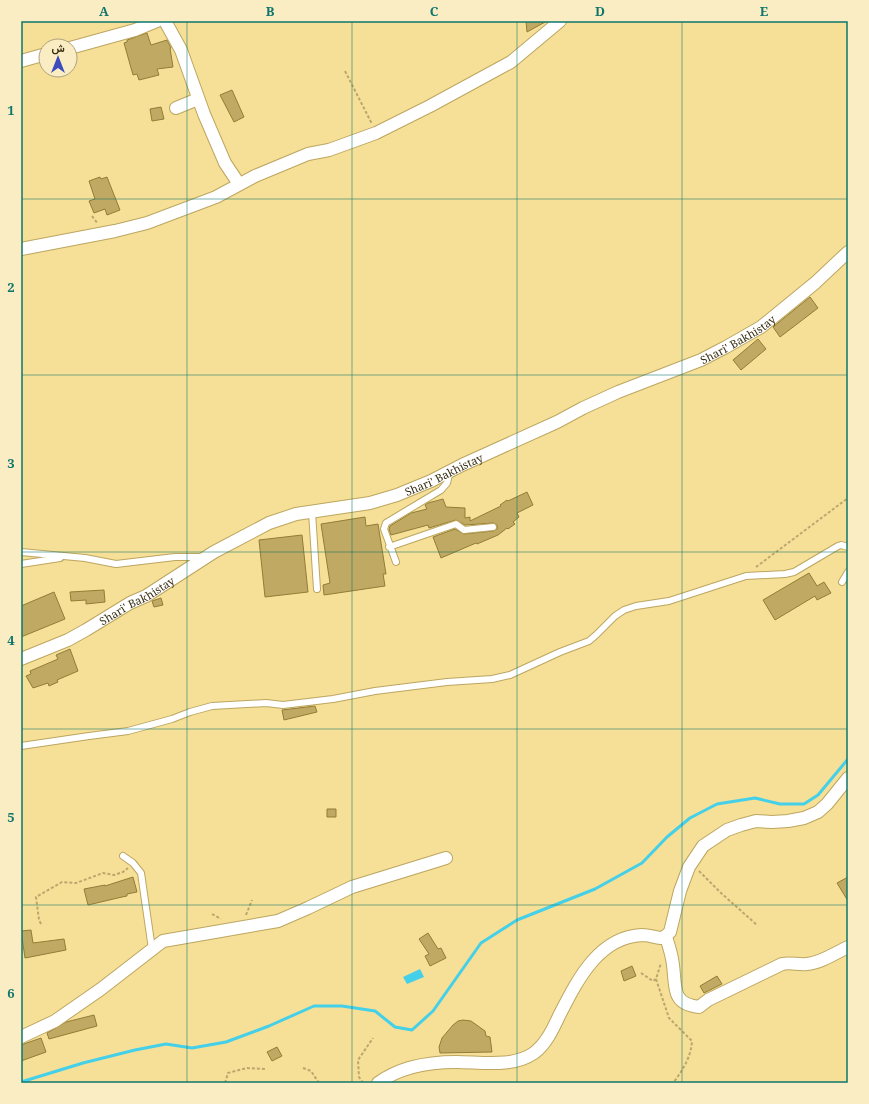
<svg xmlns="http://www.w3.org/2000/svg" width="869" height="1104" viewBox="0 0 869 1104" font-family="'Noto Serif',Vazirmatn,serif">
<style>
.water{fill:#44d0e9}
.lines{fill:none;stroke-linecap:round;stroke-linejoin:round}
.stream{stroke:#44d0e9;stroke-width:3}
.building{fill:#bfa963;stroke:#937d36}
.service-casing{stroke:#bca660;stroke-width:8}
.minor-casing{stroke:#bca660;stroke-width:14}
.path{stroke:#baa76d;stroke-width:2;stroke-dasharray:3 2;stroke-linecap:butt}
.service{stroke:#fff;stroke-width:6}
.minor{stroke:#fff;stroke-width:12}
.grid{fill:none;stroke:#0f766e;stroke-width:1;stroke-opacity:0.55}
.labels{text-anchor:middle;dominant-baseline:central;stroke-width:3;stroke-linejoin:round;paint-order:stroke}
.street-label{font-size:11px;fill:#382e11;stroke:#fbedc3}
.neatline{fill:none;stroke:#0f766e;stroke-width:1.5}
.grid-label{font-size:13px;text-anchor:middle;font-weight:bold;fill:#0f766e}
</style>
<rect width="100%" height="100%" fill="#f6df97"/>
<!-- water -->
<path class="water" d="M 420,969 L 424,977 L 407,984 L 403,977 Z"/>
<g class="lines">
<!-- stream -->
<path class="stream" d="M 21,1082 L 83,1063 L 135,1050 L 166,1044 L 192,1048 L 226,1042 L 269,1026 L 314,1006 L 342,1006 L 375,1011 L 395,1027 L 412,1030 L 433,1011 L 481,943 L 517,920 L 595,889 L 642,863 L 667,837 L 690,818 L 717,804 L 755,798 L 780,804 L 804,804 L 818,795 L 848,759"/>
</g>
<!-- building -->
<path class="building" d="M 526,21 L 547,21 L 527,32 Z
M 147,33 L 151,45 L 167,40 L 171,48 L 170,48 L 173,67 L 157,69 L 159,75 L 139,80 L 137,74 L 133,75 L 124,43 L 127,42 L 127,40 Z
M 232,90 L 244,117 L 234,122 L 220,95 Z
M 161,107 L 164,119 L 152,121 L 150,109 Z
M 100,177 L 101,179 L 107,177 L 120,210 L 107,215 L 105,209 L 94,213 L 89,201 L 95,199 L 89,181 Z
M 810,297 L 818,308 L 780,337 L 773,327 Z
M 758,339 L 766,349 L 741,370 L 733,360 Z
M 527,492 L 533,505 L 517,513 L 519,517 L 513,522 L 515,524 L 508,529 L 507,528 L 498,535 L 477,544 L 476,543 L 441,558 L 433,537 L 455,529 L 464,534 L 493,531 L 497,529 L 497,525 L 493,523 L 465,525 L 456,520 L 429,528 L 428,525 L 391,535 L 389,529 L 390,526 L 411,513 L 427,509 L 425,505 L 428,503 L 443,499 L 446,507 L 465,508 L 465,518 L 470,517 L 470,521 L 501,506 L 500,505 L 507,500 L 508,501 Z
M 365,517 L 366,526 L 378,524 L 386,574 L 383,574 L 385,586 L 324,595 L 323,585 L 330,583 L 321,524 Z
M 302,535 L 308,592 L 265,597 L 259,540 Z
M 809,573 L 817,586 L 824,582 L 831,593 L 817,600 L 815,596 L 775,620 L 763,600 Z
M 104,590 L 105,602 L 86,604 L 86,600 L 71,601 L 70,592 Z
M 54,592 L 65,619 L 21,637 L 21,606 Z
M 161,598 L 163,605 L 154,607 L 152,601 Z
M 70,649 L 78,671 L 57,680 L 58,682 L 49,686 L 48,683 L 33,688 L 26,676 L 31,674 L 30,671 L 58,659 L 56,655 Z
M 315,706 L 317,712 L 284,720 L 282,710 Z
M 327,809 L 336,809 L 336,817 L 327,817 Z
M 133,877 L 137,892 L 127,894 L 127,896 L 122,897 L 88,905 L 84,889 L 105,885 L 105,886 Z
M 848,877 L 848,901 L 837,883 Z
M 31,930 L 33,943 L 64,939 L 66,950 L 25,958 L 21,931 Z
M 428,933 L 438,949 L 441,948 L 446,958 L 430,966 L 425,956 L 429,954 L 419,939 Z
M 632,966 L 636,976 L 624,981 L 621,971 Z
M 717,976 L 722,984 L 704,993 L 700,986 Z
M 94,1015 L 97,1026 L 49,1039 L 47,1033 L 66,1022 Z
M 463,1020 L 471,1021 L 485,1031 L 486,1036 L 490,1037 L 492,1052 L 440,1053 L 439,1047 L 442,1038 L 453,1025 L 458,1021 Z
M 41,1038 L 46,1052 L 21,1061 L 21,1045 Z
M 277,1047 L 282,1056 L 272,1061 L 267,1052 Z"/>
<g class="lines">
<defs>
<path id="service" d="M 312,512 L 317,589
M 389,547 L 456,524 L 464,530 L 493,527
M 21,552 L 85,558 L 116,564 L 175,557 L 203,557
M 396,562 L 384,529 L 386,523 L 441,490 L 447,483 L 450,471
M 21,564 L 60,558
M 842,582 L 848,572
M 21,746 L 89,736 L 128,731 L 172,719 L 190,712 L 212,706 L 266,703 L 283,705 L 333,699 L 375,691 L 447,682 L 492,679 L 510,675 L 560,652 L 589,641 L 596,635 L 615,616 L 624,610 L 636,606 L 669,601 L 746,576 L 785,574 L 794,572 L 838,546 L 841,545 L 848,547
M 123,856 L 133,863 L 141,873 L 152,949"/>
<g id="minor">
<path d="M 165,21 L 181,50 L 204,114 L 225,163 L 239,184"/>
<path d="M 70,48 L 135,30 L 157,21"/>
<path d="M 21,61 L 46,54"/>
<path d="M 176,108 L 198,99"/>
<path d="M 21,249 L 115,231 L 147,223 L 216,197 L 255,176 L 308,154 L 329,150 L 376,133 L 430,106 L 511,62 L 560,21"/>
<path id="s1" d="M 21,659 L 68,640 L 86,630 L 130,603 L 146,596 L 214,552 L 269,523 L 296,514 L 370,503 L 397,495 L 431,481 L 462,465 L 557,422 L 583,408 L 618,392 L 701,360 L 726,347 L 761,327 L 815,283 L 848,252"/>
<path d="M 666,937 C 669,946 672,955 673,965 C 676,987 671,1004 699,1007 L 708,1000 L 782,964 C 791,962 798,965 807,964 C 821,963 835,953 848,947"/>
<path d="M 21,1037 L 55,1021 L 101,989 L 163,941 L 278,921 L 308,908 L 352,887 L 446,858"/>
<path d="M 378,1083 C 400,1067 429,1062 456,1062 C 481,1062 512,1068 534,1053 C 546,1044 553,1029 559,1016 C 577,981 598,937 642,935 C 650,935 656,938 663,938 L 670,932 L 680,891 L 689,867 L 703,846 L 727,830 L 741,825 L 756,821 L 772,822 L 788,821 L 804,818 L 818,812 L 827,804 L 848,778"/>
</g>
</defs>
<!-- service casing -->
<use href="#service" class="service-casing"/>
<!-- minor casing -->
<use href="#minor" class="minor-casing"/>
<!-- path -->
<path class="path" d="M 345,71 L 372,124
M 92,216 L 98,224
M 756,567 L 848,498
M 699,871 L 721,893 L 757,925
M 212,914 L 221,919
M 246,915 L 252,900
M 41,924 L 39,920 L 36,897 L 62,882 L 76,883 L 103,873 L 114,875 L 123,872 L 128,868
M 641,973 L 653,981 L 656,979 L 661,963
M 656,979 L 669,1018 L 692,1041 C 691,1057 683,1070 673,1083
M 303,1068 L 311,1071 L 319,1083
M 225,1083 L 228,1073 L 247,1068 L 265,1069
M 363,1083 L 359,1077 L 358,1060 L 373,1038"/>
<!-- service -->
<use href="#service" class="service"/>
<!-- minor -->
<use href="#minor" class="minor"/>
</g>
<!-- grid -->
<path class="grid" d="M 187,21 L 187,1083M 352,21 L 352,1083M 517,21 L 517,1083M 682,21 L 682,1083M 21,199 L 848,199M 21,375 L 848,375M 21,552 L 848,552M 21,729 L 848,729M 21,905 L 848,905"/>
<g class="labels">
<!-- street labels -->
<g class="street-label">
<text stroke="none"><textPath href="#s1" startOffset="790">Shari' Bakhistay</textPath></text>
<text stroke="none"><textPath href="#s1" startOffset="466">Shari' Bakhistay</textPath></text>
<text stroke="none"><textPath href="#s1" startOffset="130">Shari' Bakhistay</textPath></text>
</g>
</g>
<!-- border -->
<rect width="869" height="1104" fill="none" stroke="#fbedc3" stroke-width="44"/>
<!-- north arrow -->
<g transform="translate(58 58)"><circle r="19" fill="#fbedc3" stroke="#ada17c"/>
<path d="M0-3L7 15L0 10L-7 15Z" fill="#3d4bbf"/>
<text y="-6" font-size="11" font-weight="bold" text-anchor="middle" fill="#382e11">ش</text>
</g>
<rect x="22" y="22" width="825" height="1060" class="neatline"/>
<g class="grid-label">
<text x="104" y="16">A</text>
<text x="270" y="16">B</text>
<text x="434" y="16">C</text>
<text x="600" y="16">D</text>
<text x="764" y="16">E</text>
<text x="11" y="115">1</text>
<text x="11" y="292">2</text>
<text x="11" y="468">3</text>
<text x="11" y="645">4</text>
<text x="11" y="822">5</text>
<text x="11" y="998">6</text>
</g>
</svg>
